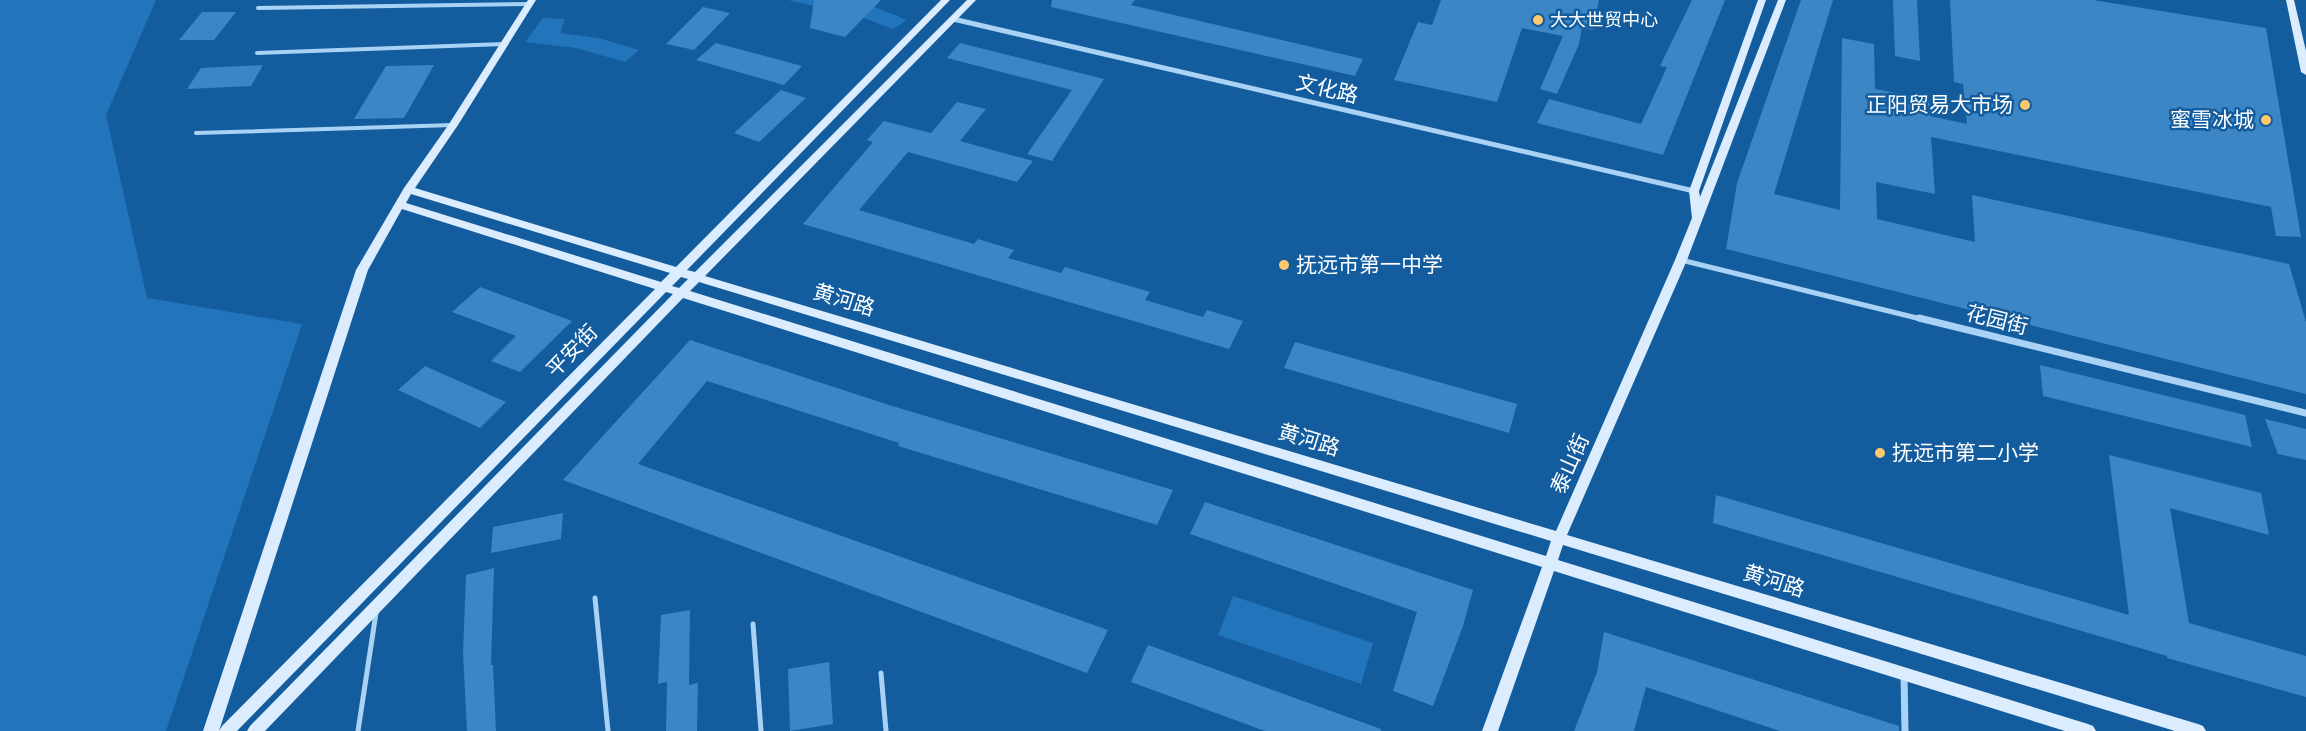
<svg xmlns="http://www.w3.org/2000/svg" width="2306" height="731" viewBox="0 0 2306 731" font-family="'Source Sans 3','Noto Sans SC',sans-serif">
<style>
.green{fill:#2275bb}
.building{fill:#3c86c5}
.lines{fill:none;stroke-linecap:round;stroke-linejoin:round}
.lane-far1{stroke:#aad2f4;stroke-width:4}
.lane{stroke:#aad2f4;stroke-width:5}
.street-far1{stroke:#aad2f4;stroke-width:5}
.street{stroke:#aad2f4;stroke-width:7}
.secondary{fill:#daecfd;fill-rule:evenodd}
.poi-dot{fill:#ffc86d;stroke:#135c9e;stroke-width:2}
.labels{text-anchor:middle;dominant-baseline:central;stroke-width:5;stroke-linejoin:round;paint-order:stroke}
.far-poi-label{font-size:18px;fill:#fff;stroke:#135c9e;text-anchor:start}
.street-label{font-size:21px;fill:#fff;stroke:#135c9e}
.poi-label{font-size:21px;fill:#fff;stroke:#135c9e;text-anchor:end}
</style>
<rect width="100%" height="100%" fill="#135c9e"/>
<!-- green -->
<path class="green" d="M 0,0 L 156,0 L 106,115 L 147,298 L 302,324 L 166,731 L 0,731 Z
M 788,0 L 857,0 L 907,20 L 893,29 L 858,16 Z
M 543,18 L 565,19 L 560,33 L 599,38 L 639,50 L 625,62 L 576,48 L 525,42 Z
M 1233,596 L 1373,643 L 1361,684 L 1218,635 Z"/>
<!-- building -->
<path class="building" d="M 814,0 L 881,0 L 845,37 L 810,28 Z
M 1052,0 L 1135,0 L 1131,5 L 1363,59 L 1355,76 L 1051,7 Z
M 1441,0 L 1599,0 L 1593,30 L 1582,28 L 1579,44 L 1557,94 L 1540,89 L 1563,36 L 1522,28 L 1497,102 L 1394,80 L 1418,22 L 1432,25 Z
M 1692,0 L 1725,0 L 1663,155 L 1537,123 L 1549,99 L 1641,124 L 1667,67 L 1660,66 Z
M 1801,0 L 1833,0 L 1774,194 L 1840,210 L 1842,38 L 1874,44 L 1875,89 L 1929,99 L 1930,116 L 1967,124 L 1963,84 L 1954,82 L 1950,0 L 2093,0 L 2266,28 L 2301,237 L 2276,236 L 2271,207 L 1931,137 L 1935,194 L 1876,182 L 1877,219 L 1975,242 L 1972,195 L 2289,264 L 2306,322 L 2306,394 L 1726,249 L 1737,183 Z
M 1893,0 L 1917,0 L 1920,61 L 1895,56 Z
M 703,7 L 730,13 L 694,50 L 666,44 Z
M 202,12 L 236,12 L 214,40 L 179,40 Z
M 716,43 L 802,66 L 784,85 L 696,60 Z
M 960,43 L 1104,79 L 1052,161 L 1027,154 L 1072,90 L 947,58 Z
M 263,65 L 251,86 L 187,89 L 201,68 Z
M 434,65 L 404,118 L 354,119 L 386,66 Z
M 781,90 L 806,98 L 759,142 L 734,133 Z
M 957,102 L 986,109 L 960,141 L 1033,161 L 1017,182 L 908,152 L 859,210 L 974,244 L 978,239 L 1014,250 L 1008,258 L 1061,273 L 1065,267 L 1150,292 L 1145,300 L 1203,317 L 1207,310 L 1243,321 L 1229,349 L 803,224 L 873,142 L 867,140 L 884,121 L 931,133 Z
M 480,287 L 572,321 L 520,372 L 491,361 L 516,336 L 452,312 Z
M 690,340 L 889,405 L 1173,490 L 1157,525 L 898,446 L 899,443 L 707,381 L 638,464 L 1108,630 L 1087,673 L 563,480 Z
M 1295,342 L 1517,404 L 1509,433 L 1284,368 Z
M 2040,365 L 2245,415 L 2252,447 L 2043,396 Z
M 425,366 L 506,402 L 480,428 L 398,390 Z
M 2265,419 L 2306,429 L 2306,460 L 2278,454 Z
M 2109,455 L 2261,493 L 2269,535 L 2170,508 L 2189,623 L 2306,656 L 2306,697 L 2167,658 L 2167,656 L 1713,523 L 1716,495 L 2129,615 Z
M 1205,502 L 1473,590 L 1463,626 L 1433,706 L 1393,691 L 1417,612 L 1190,534 Z
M 563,513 L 561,539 L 491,553 L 493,527 Z
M 494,568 L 491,665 L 493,665 L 496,731 L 467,731 L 463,653 L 466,575 Z
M 690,610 L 689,685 L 698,683 L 697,731 L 666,731 L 667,682 L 658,684 L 661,615 Z
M 1604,632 L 1899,726 L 1899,731 L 1780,731 L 1646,687 L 1634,731 L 1574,731 L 1597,672 Z
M 1148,645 L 1381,729 L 1381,731 L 1265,731 L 1131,682 Z
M 829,662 L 833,724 L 790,731 L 788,669 Z"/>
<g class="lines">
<!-- lane-far1 -->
<path class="lane-far1" d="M 258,8 L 529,4
M 257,53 L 504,44
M 196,133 L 453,125"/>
<!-- lane -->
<path class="lane" d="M 595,598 L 608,731
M 753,624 L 761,731
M 881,673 L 886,731
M 358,731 L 376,613"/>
<!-- street-far1 -->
<path class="street-far1" d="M 953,19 L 1694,191
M 1681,260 L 1925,320"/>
<!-- street -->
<path class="street" d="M 1919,318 L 2306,413
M 1904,675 L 1905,731"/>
<!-- secondary -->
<path class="secondary" d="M 528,0 L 536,0 L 458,125 L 415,188 L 676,267 L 941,0 L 950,0 L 687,270 L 695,272 L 967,0 L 976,0 L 705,276 L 1556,531 L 1675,260 L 1692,218 L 1689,191 L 1758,0 L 1766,0 L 1699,191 L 1700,197 L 1778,0 L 1786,0 L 1687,260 L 1567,535 L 2198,724 L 2203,726 L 2206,731 L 2175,731 L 1563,545 L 1558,560 L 2088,724 L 2093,726 L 2096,731 L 2065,731 L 1554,571 L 1498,731 L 1482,731 L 1542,567 L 683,298 L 265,731 L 247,731 L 250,726 L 673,294 L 666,292 L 237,731 L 219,731 L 222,726 L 655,289 L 402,209 L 368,270 L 219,731 L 203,731 L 356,270 L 404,188 L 449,124 ZM 411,194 L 670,273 L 661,282 L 406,203 ZM 681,277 L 688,279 L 679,288 L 672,286 ZM 699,282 L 1551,541 L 1546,556 L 690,291 Z
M 2286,0 L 2294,0 L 2306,51 L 2306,75 L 2301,72 Z"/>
</g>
<!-- markers -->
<g class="poi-dot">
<circle cx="1538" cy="20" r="6"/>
<circle cx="2025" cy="105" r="6"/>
<circle cx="2266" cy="120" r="6"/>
<circle cx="1284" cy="265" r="6"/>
<circle cx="1880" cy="453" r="6"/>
</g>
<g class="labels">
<!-- far-poi labels -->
<g class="far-poi-label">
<text x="1550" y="20">大大世贸中心</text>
</g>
<!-- street labels -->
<g class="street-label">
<text transform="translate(1327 89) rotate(13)">文化路</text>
<text transform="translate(844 300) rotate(17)">黄河路</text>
<text transform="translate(1997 320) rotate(14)">花园街</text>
<text transform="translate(572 351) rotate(-46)">平安街</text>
<text transform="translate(1309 440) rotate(17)">黄河路</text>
<text transform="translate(1570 464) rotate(-66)">泰山街</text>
<text transform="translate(1774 581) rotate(17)">黄河路</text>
</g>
<!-- poi labels -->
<g class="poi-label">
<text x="2013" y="105">正阳贸易大市场</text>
<text x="2254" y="120">蜜雪冰城</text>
<text x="1296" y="265" text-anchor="start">抚远市第一中学</text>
<text x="1892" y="453" text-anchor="start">抚远市第二小学</text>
</g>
</g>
</svg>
